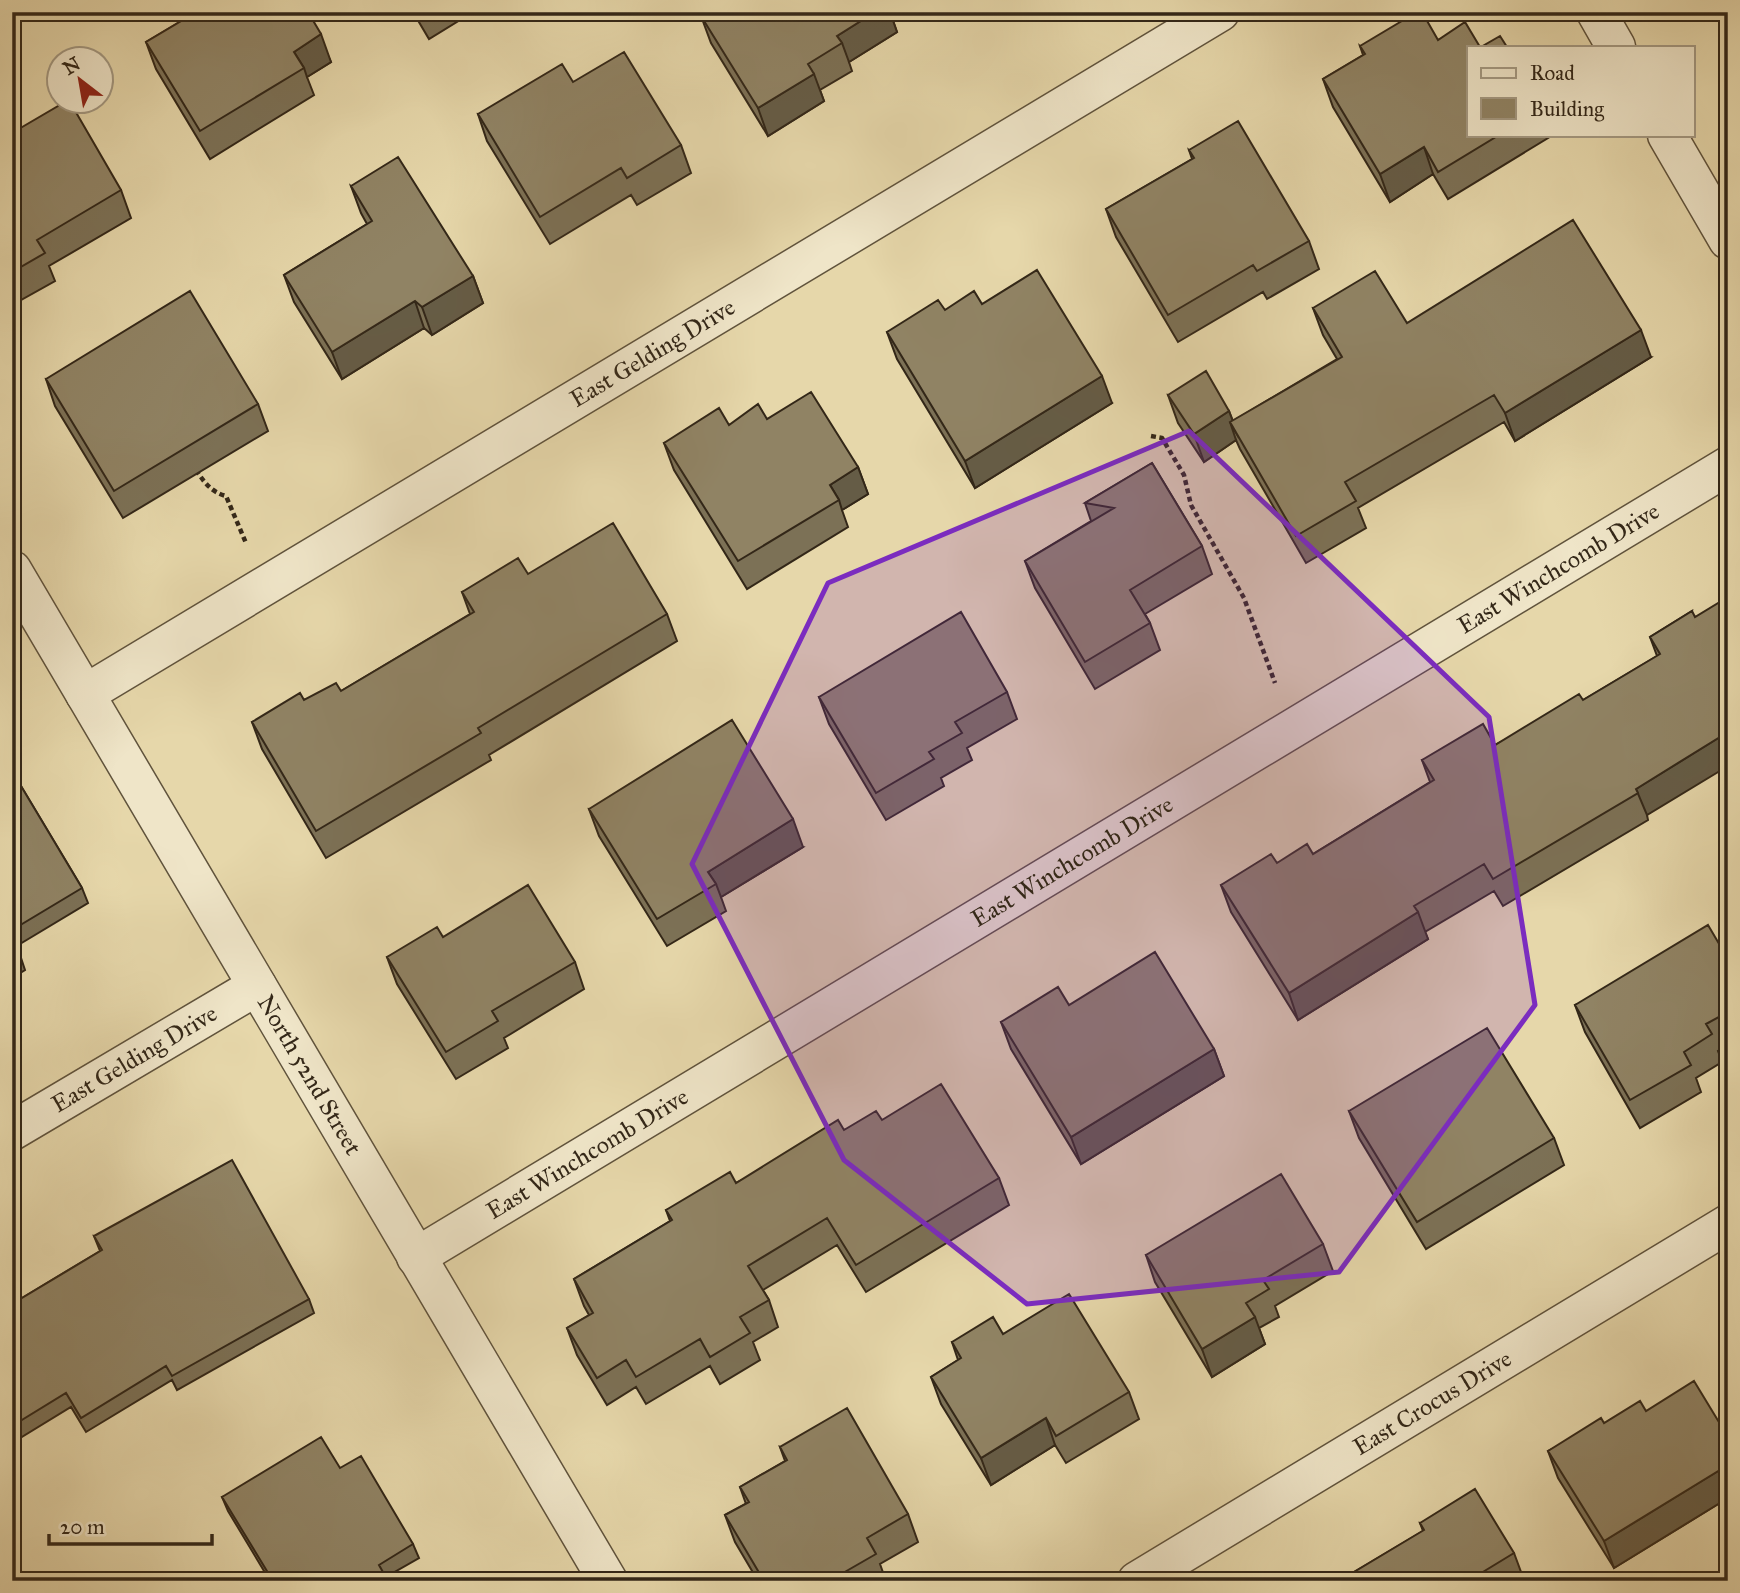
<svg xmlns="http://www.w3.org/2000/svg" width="1740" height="1593" viewBox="0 0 1740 1593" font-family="'IM FELL Great Primer',serif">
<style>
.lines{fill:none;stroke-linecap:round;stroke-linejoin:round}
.minor-casing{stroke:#60533c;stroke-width:41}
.path{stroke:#332718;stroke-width:4.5;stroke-dasharray:5 3.5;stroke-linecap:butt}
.minor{stroke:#efe5c8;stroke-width:38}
.wall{fill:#7c7156;stroke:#332718;stroke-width:2}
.shaded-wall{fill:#655c46;stroke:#332718;stroke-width:2}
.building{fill:#908364;stroke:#332718;stroke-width:2}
.marked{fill:#7b2cbf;fill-opacity:0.2;stroke:#7b2cbf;stroke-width:5;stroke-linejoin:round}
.labels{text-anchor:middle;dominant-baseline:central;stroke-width:5;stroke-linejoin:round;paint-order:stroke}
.street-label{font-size:24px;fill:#332718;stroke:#efe5c8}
</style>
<rect width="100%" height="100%" fill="#e6d7aa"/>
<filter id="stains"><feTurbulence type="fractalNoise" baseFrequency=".00286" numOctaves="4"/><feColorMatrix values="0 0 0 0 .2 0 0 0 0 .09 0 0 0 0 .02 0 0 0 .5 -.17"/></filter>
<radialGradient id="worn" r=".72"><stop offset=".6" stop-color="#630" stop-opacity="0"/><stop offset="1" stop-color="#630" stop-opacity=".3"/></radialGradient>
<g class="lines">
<defs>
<g id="minor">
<path d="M 1596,12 L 1616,47"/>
<path d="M 1667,135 L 1728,240"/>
<path id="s1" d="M 12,570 L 608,1581"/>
<path id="s2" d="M 85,694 L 1220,12"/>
<path id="s3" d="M 12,1131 L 257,986"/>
<path id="s4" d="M 416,1257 L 1728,466"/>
<path id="s5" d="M 1137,1581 L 1728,1224"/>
</g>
</defs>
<!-- minor casing -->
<use href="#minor" class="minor-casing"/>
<!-- path -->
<path class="path" d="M 1151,436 L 1162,438 L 1184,475 L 1191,505 L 1244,598 L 1275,683
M 196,470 C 204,482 211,492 226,496 L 246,543"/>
<!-- minor -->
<use href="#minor" class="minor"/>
</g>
<!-- wall -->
<path class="wall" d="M 184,12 L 308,12 L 331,62 L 307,77 L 314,95 L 210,159 L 156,69 L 146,42 L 186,18 Z
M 413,12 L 473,12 L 429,39 Z
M 707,12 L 890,12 L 897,32 L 849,62 L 852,71 L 820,90 L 824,101 L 768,136 L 711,43 L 701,16 Z
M 1713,12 L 1728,12 L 1728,13 L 1718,19 Z
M 1360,46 L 1469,135 L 1553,135 L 1448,199 L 1433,174 L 1390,202 L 1333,107 L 1323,79 L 1363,55 Z
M 478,114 L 681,145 L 691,173 L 637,205 L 631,195 L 550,244 L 487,141 Z
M 12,133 L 121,190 L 131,218 L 49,266 L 55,281 L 12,305 Z
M 1189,150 L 1309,241 L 1319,269 L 1267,299 L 1263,292 L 1178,342 L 1116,237 L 1106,209 L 1192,159 Z
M 351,186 L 473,276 L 483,303 L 432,335 L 424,328 L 342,379 L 294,302 L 284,275 L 367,224 L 361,213 Z
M 982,304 L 1112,403 L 975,488 L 897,359 L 887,332 L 945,310 Z
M 1313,308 L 1407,323 L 1651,357 L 1515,441 L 1504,422 L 1358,508 L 1366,528 L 1306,563 L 1240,449 L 1236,440 L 1204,462 L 1178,423 L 1168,395 L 1229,411 L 1233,421 L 1337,359 L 1323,335 Z
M 46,379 L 258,404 L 268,431 L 123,518 L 55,406 Z
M 767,419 L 858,467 L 868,494 L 842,510 L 848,527 L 747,589 L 674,470 L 664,443 L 729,425 Z
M 1152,463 L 1202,546 L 1212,574 L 1145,614 L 1150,623 L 1160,650 L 1095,689 L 1035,588 L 1025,561 L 1091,521 L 1085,503 Z
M 528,574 L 667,614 L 677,641 L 489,755 L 491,760 L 326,858 L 262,749 L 252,722 L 304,700 L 341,691 L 470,614 L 462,592 Z
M 1692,611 L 1647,815 L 1648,820 L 1503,906 L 1494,891 L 1425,932 L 1428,939 L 1298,1020 L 1231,912 L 1221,885 L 1277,863 L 1313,854 L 1430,782 L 1422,760 L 1495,745 L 1583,700 L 1657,656 L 1650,637 Z
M 1007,692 L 1017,719 L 967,748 L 972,760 L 941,778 L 944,786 L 886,820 L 829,724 L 819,697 Z
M 12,771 L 82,888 L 88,903 L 15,947 L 20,955 L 25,970 L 12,978 Z
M 589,809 L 803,847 L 721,897 L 726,911 L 667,946 L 599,836 Z
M 443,937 L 575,962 L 584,989 L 504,1038 L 508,1048 L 456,1079 L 397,984 L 387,957 Z
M 1728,959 L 1728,1045 L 1718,1051 L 1722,1062 L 1696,1078 L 1701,1092 L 1640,1128 L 1585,1032 L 1575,1005 Z
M 1069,1005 L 1214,1049 L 1224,1076 L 1081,1164 L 1011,1049 L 1001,1022 Z
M 1349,1111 L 1554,1138 L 1564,1165 L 1426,1249 L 1359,1138 Z
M 882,1120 L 999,1178 L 1009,1205 L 866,1292 L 837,1245 L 763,1290 L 769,1300 L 778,1327 L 753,1342 L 760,1360 L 720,1384 L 710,1366 L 646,1404 L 636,1387 L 607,1405 L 577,1355 L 567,1328 L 589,1315 L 584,1306 L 574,1279 L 670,1221 L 666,1210 L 736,1183 L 844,1130 Z
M 94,1236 L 309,1299 L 314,1313 L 177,1390 L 172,1380 L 86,1432 L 71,1407 L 12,1443 L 12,1304 L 100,1251 Z
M 1323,1244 L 1333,1271 L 1275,1306 L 1279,1317 L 1259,1328 L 1265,1344 L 1212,1377 L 1155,1282 L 1146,1255 Z
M 1003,1334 L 1129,1392 L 1139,1419 L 1066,1463 L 1055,1445 L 991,1485 L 941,1404 L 931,1377 L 958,1360 L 952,1342 Z
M 1604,1423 L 1728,1437 L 1728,1498 L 1614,1568 L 1558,1478 L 1548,1451 Z
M 780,1447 L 908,1514 L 918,1542 L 880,1564 L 886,1581 L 758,1581 L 735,1542 L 725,1515 L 746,1504 L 740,1487 L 785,1461 Z
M 340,1468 L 413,1544 L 419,1558 L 386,1577 L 388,1581 L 270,1581 L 228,1511 L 222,1497 Z
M 1420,1523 L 1514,1553 L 1524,1580 L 1339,1581 L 1423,1531 Z"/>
<!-- shaded-wall -->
<path class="shaded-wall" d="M 875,12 L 890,12 L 897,32 L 849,62 L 842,43 L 837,36 Z
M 321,34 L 331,62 L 307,77 L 304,68 L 294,52 Z
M 814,74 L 824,101 L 768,136 L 758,108 Z
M 1424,147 L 1433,174 L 1390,202 L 1380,174 Z
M 473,276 L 483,303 L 432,335 L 422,307 Z
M 415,301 L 424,328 L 342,379 L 332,352 Z
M 1641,330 L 1651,357 L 1515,441 L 1505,413 Z
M 1102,376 L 1112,403 L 975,488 L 965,461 Z
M 1229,411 L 1239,438 L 1230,422 L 1236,440 L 1204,462 L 1194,434 Z
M 858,467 L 868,494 L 842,510 L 839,500 L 830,485 Z
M 1728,732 L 1728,766 L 1647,815 L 1636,789 Z
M 793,819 L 803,847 L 721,897 L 716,884 L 708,872 Z
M 1418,912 L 1428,939 L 1298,1020 L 1289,993 Z
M 1214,1049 L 1224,1076 L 1081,1164 L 1071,1137 Z
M 1255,1317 L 1265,1344 L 1212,1377 L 1202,1349 Z
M 1046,1418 L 1055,1445 L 991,1485 L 981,1458 Z
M 1728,1465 L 1728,1498 L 1614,1568 L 1604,1541 Z"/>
<!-- building -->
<path class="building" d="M 185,12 L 308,12 L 321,34 L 294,52 L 304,68 L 200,131 L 146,42 L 188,17 Z
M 707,12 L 875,12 L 837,36 L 842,43 L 808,64 L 814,74 L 758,108 L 701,16 Z
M 1417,12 L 1422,12 L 1438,40 L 1465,22 L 1480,47 L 1469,47 L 1469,135 L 1499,135 L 1438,172 L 1424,147 L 1380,174 L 1323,79 L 1365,54 L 1360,46 Z
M 1500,36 L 1507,47 L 1481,47 Z
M 624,52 L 681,145 L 627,178 L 621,168 L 540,217 L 478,114 L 562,64 L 573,82 Z
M 65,102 L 70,102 L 121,190 L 37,240 L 45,253 L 12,272 L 12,133 Z
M 1238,121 L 1309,241 L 1257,271 L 1253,265 L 1168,315 L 1106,209 L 1194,158 L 1189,150 Z
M 398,157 L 473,276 L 422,307 L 415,301 L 332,352 L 284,275 L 372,221 L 351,186 Z
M 1573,220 L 1641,330 L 1505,413 L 1494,395 L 1345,482 L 1356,501 L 1296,536 L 1230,422 L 1342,357 L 1313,308 L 1375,271 L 1407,323 Z
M 1037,270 L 1102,376 L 965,461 L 887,332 L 938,300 L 945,310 L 974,291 L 982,304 Z
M 190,291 L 258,404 L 114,491 L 46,379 Z
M 1206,371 L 1229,411 L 1194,434 L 1168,395 Z
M 811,392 L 858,467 L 830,485 L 839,500 L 738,561 L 664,443 L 719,408 L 729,425 L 758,404 L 767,419 Z
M 1152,463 L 1202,546 L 1130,590 L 1150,623 L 1085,662 L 1025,561 L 1114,508 L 1085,503 Z
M 613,523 L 667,614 L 478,728 L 481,733 L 316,831 L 252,722 L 300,693 L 304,700 L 336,683 L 341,691 L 474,612 L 462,592 L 518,558 L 528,574 Z
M 1728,597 L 1728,732 L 1636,789 L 1638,793 L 1493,879 L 1484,864 L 1414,906 L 1418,912 L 1289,993 L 1221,885 L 1271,854 L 1277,863 L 1307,844 L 1313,854 L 1434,780 L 1422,760 L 1483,724 L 1495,745 L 1579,694 L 1583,700 L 1660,654 L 1650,637 L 1692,611 L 1695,617 Z
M 961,612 L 1007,692 L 955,722 L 962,733 L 929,752 L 934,759 L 876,793 L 819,697 Z
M 732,720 L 793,819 L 708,872 L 716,884 L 657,919 L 589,809 Z
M 12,771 L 82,888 L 12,930 Z
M 528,885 L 575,962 L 492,1011 L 498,1021 L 446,1052 L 387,957 L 437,927 L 443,937 Z
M 1708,925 L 1728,959 L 1728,1012 L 1706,1024 L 1712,1034 L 1684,1052 L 1691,1065 L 1630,1100 L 1575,1005 Z
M 12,943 L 20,955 L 12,960 Z
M 1155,952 L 1214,1049 L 1071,1137 L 1001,1022 L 1058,987 L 1069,1005 Z
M 1487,1028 L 1554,1138 L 1417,1222 L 1349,1111 Z
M 941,1084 L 999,1178 L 856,1265 L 827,1218 L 748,1266 L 769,1300 L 740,1317 L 750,1333 L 710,1357 L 700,1339 L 636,1377 L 626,1360 L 597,1378 L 567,1328 L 593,1313 L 574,1279 L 672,1220 L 666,1210 L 730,1172 L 736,1183 L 838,1120 L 844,1130 L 876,1111 L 882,1120 Z
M 232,1160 L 309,1299 L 172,1376 L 166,1366 L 81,1418 L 66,1393 L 12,1426 L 12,1304 L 102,1250 L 94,1236 Z
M 1281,1174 L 1323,1244 L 1263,1280 L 1269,1289 L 1246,1303 L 1255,1317 L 1202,1349 L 1146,1255 Z
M 1069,1294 L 1129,1392 L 1056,1436 L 1046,1418 L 981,1458 L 931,1377 L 961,1358 L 952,1342 L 993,1317 L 1003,1334 Z
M 1694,1381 L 1728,1437 L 1728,1465 L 1604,1541 L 1548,1451 L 1601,1418 L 1604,1423 L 1640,1401 L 1646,1411 Z
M 847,1408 L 908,1514 L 867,1538 L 876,1554 L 829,1581 L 764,1581 L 725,1515 L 749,1502 L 740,1487 L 787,1460 L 780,1447 Z
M 321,1437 L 340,1468 L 361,1456 L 413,1544 L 379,1565 L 388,1581 L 273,1581 L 222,1497 Z
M 1475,1489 L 1514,1553 L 1468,1581 L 1339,1581 L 1424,1530 L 1420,1523 Z"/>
<!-- marked area -->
<path class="marked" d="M 1189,431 L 1489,717 L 1535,1005 L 1339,1272 L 1027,1304 L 844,1160 L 692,864 L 828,583 Z"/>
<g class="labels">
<!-- street labels -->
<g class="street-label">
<text stroke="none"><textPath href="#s2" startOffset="662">East Gelding Drive</textPath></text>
<text stroke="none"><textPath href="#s4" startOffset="1334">East Winchcomb Drive</textPath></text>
<text stroke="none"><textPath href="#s4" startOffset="766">East Winchcomb Drive</textPath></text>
<text stroke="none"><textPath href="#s3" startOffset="142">East Gelding Drive</textPath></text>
<text stroke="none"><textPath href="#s1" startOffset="586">North 52nd Street</textPath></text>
<text stroke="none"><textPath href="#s4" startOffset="200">East Winchcomb Drive</textPath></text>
<text stroke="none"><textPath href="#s5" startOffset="345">East Crocus Drive</textPath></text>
</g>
</g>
<!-- margin -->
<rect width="1740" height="1593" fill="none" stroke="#e6d7aa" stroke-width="42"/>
<rect x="14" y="14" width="1712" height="1565" fill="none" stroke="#332718" stroke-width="3.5"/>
<rect x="21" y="21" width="1698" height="1551" fill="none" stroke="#332718" stroke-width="2"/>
<!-- legend -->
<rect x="1467" y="46" width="228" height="91" fill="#efe5c8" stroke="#a49982" stroke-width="2"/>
<rect x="1481" y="68" width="35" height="10" fill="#efe5c8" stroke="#a49982" stroke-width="2"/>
<text x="1530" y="80" font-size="21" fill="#332718">Road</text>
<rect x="1481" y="98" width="35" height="21" fill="#908364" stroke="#a49982" stroke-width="2"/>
<text x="1530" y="116" font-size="21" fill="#332718">Building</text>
<!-- north arrow -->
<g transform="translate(80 80) rotate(329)"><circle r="33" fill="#efe5c8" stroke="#a49982" stroke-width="2"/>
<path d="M0-5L12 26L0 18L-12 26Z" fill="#8f2418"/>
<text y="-10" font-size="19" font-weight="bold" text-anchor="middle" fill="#332718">N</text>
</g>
<!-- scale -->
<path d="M49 1534v10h163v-10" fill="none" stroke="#332718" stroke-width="3.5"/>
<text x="60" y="1534" font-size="21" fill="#332718" stroke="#efe5c8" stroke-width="5" paint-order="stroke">20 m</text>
<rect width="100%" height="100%" filter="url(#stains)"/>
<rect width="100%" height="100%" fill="url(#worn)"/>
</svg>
